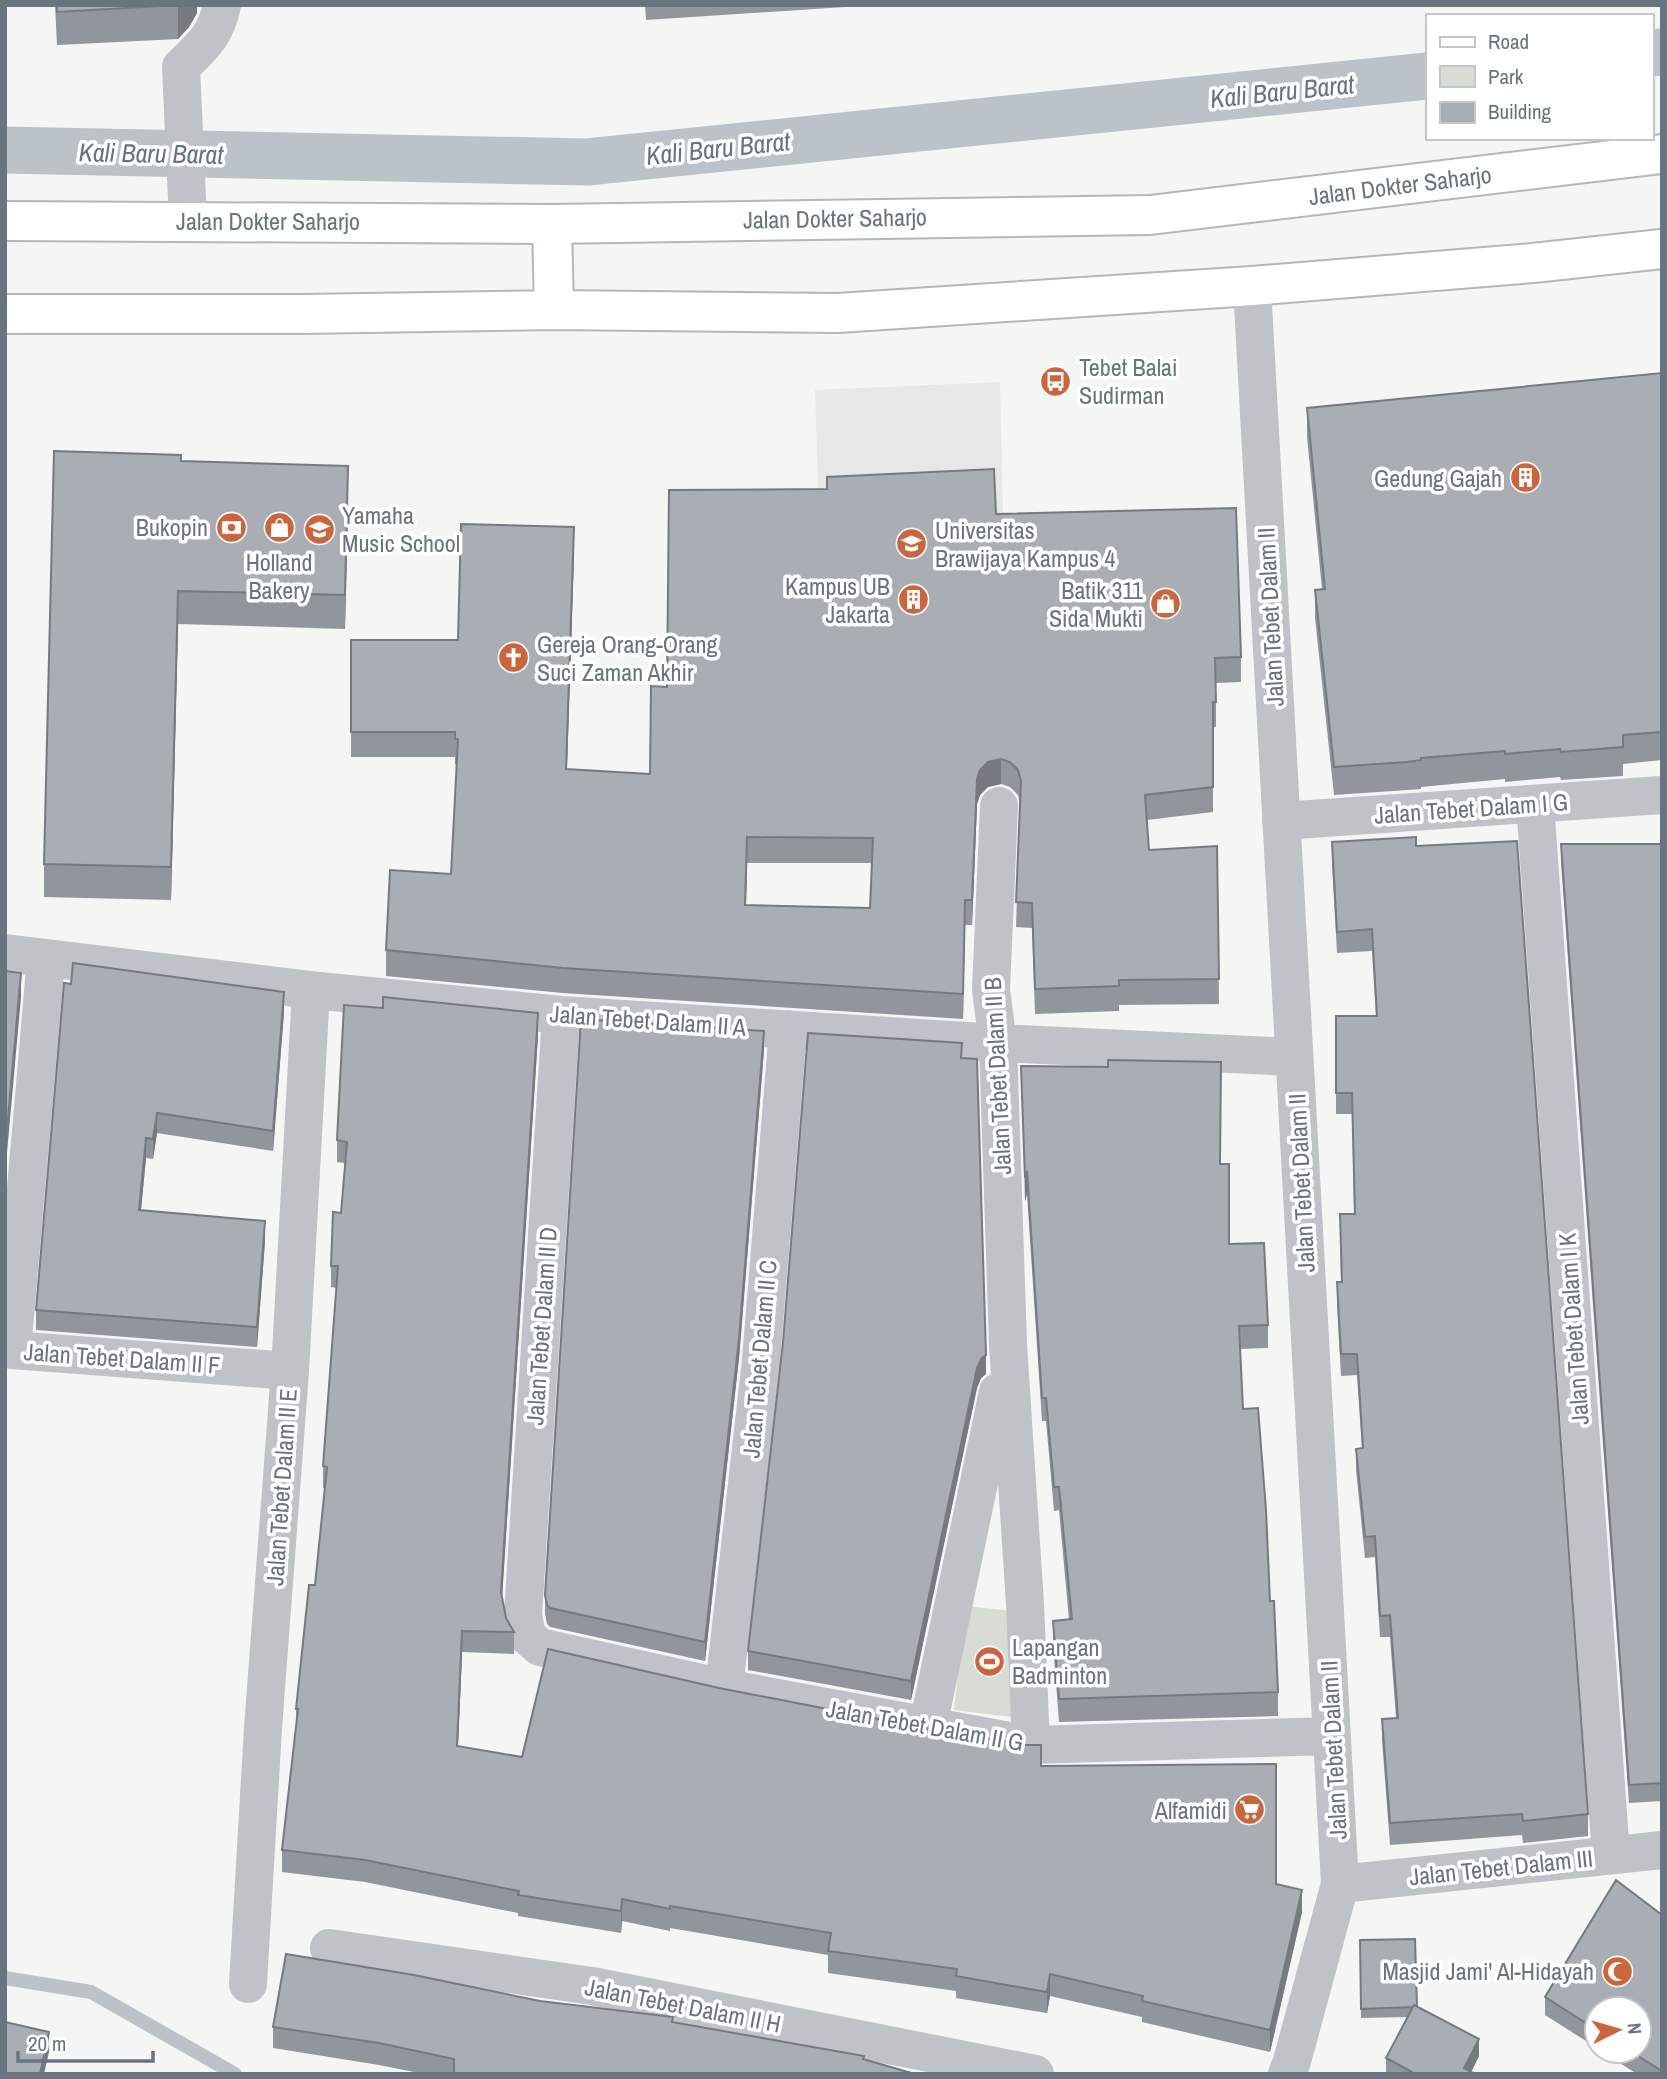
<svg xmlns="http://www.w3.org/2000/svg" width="1667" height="2079" viewBox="0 0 1667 2079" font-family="'Archivo Narrow',sans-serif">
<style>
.built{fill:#e6e7e6}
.green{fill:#d7dcd4}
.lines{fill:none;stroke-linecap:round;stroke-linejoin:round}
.stream{stroke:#bbc2c8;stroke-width:14}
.canal{stroke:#bbc2c8;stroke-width:47}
.major-casing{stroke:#b3b6ba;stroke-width:42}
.minor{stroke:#bfc2c6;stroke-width:38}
.major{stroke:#fff;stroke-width:38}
.wall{fill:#90969b;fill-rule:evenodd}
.shaded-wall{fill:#767a7e}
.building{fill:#a8aeb4;stroke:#767a7e;stroke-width:2;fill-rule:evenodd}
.labels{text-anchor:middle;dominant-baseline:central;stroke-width:7;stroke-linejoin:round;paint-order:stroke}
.street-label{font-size:24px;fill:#687480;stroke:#fff}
.poi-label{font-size:24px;fill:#687480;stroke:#fff;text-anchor:end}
.water-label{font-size:26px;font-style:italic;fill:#64757d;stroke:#fff}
</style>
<rect width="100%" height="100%" fill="#f5f6f3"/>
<!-- built -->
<path class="built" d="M 1000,382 L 1007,697 L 825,710 L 815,390 Z"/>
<!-- green -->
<path class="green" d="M 966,1606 L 1024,1612 L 1012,1717 L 954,1710 Z"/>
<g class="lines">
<!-- stream -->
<path class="stream" d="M 5,1978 L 91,1992 L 235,2074"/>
<!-- canal -->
<path class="canal" d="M 1651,53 L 1662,52
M 5,150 L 587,162 L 1427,76"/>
<defs>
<path id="major" d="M 5,221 L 552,224 L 1150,215 L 1662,154
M 552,224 L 554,310
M 5,314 L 302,314 L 554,310 L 838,313 L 1252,286 L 1533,263 L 1662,249"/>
</defs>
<!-- major casing -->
<use href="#major" class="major-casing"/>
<!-- minor -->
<path class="minor" d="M 188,221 L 181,67 C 202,47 216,35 222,5
M 1252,286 L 1340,1884 L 1292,2061 L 1287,2074
M 1535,804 L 1611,1855
M 999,806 L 991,990 L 998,1043 L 1008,1345 L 1025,1604 L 1031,1745
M 1281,821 L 1662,795
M 5,953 L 311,990 L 561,1015 L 998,1043 L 1294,1057
M 46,958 L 12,1350 L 290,1371
M 561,1015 L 523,1615 L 527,1636 L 540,1647 L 724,1688 L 1031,1745 L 1332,1736
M 724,1688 L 761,1360 L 788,1029
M 928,1726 L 998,1392
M 1340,1884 L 1662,1850
M 329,1948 L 592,1986 L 1035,2074
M 248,1984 L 263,1728 L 290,1371 L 311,990"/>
<!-- major -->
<use href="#major" class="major"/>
</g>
<!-- wall -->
<path class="wall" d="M 55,5 L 197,5 L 197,13 L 189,27 L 178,39 L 57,45 Z
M 645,5 L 875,5 L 646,20 Z
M 1662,373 L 1662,760 L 1623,764 L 1623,776 L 1561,780 L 1560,777 L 1505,782 L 1505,779 L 1421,787 L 1421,789 L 1407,790 L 1334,795 L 1315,618 L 1315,590 L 1322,589 L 1307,437 L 1307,408 Z
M 181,461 L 348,500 L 345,629 L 178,624 L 171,900 L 44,897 L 44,864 Z
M 996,514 L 1241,657 L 1241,682 L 1216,683 L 1216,727 L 1213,727 L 1213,812 L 1147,820 L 1149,850 L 1217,846 L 1219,1004 L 1119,1005 L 1119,1011 L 1035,1014 L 1032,928 L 1016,927 L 1020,803 L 1018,795 L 1010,787 L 1001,784 L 988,787 L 980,795 L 977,804 L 972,925 L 965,925 L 963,1019 L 563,993 L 386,976 L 386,950 L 451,874 L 457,765 L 455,764 L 455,757 L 351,757 L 351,640 L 458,640 L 574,553 L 567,769 L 650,774 L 667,687 ZM 747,863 L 872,863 L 870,908 L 746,905 Z
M 1332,842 L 1416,846 L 1588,1814 L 1588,1836 L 1523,1843 L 1522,1835 L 1390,1845 L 1382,1740 L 1382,1719 L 1396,1718 L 1390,1637 L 1380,1637 L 1375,1557 L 1365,1558 L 1356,1470 L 1356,1449 L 1362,1448 L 1357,1375 L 1341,1376 L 1337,1304 L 1337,1282 L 1341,1282 L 1340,1214 L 1354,1214 L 1352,1114 L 1336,1114 L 1336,1016 L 1376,1016 L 1372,951 L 1337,953 L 1332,864 Z
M 1561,844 L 1662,844 L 1662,1801 L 1629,1803 L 1561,862 Z
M 64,983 L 284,1012 L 273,1151 L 157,1133 L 153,1159 L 146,1158 L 141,1210 L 265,1241 L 257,1347 L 36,1330 L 36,1310 Z
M 538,1035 L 502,1598 L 506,1618 L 514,1632 L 514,1654 L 462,1652 L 458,1746 L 522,1757 L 1041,1766 L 1276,1884 L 1302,1912 L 1270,2052 L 1142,2022 L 1142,2017 L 1050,1996 L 1047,2013 L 956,1998 L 956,1991 L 828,1973 L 828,1955 L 670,1928 L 670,1931 L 622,1921 L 621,1933 L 518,1916 L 518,1913 L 365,1882 L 282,1872 L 282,1850 L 296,1727 L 296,1709 L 315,1585 L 325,1488 L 323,1488 L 323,1466 L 337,1288 L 331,1287 L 331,1266 L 341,1213 L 345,1163 L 337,1162 L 337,1140 Z
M 764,1050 L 739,1358 L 705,1661 L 550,1627 L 547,1624 L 545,1614 L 545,1595 Z
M 962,1058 L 986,1374 L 981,1378 L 977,1388 L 911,1700 L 748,1670 L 748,1651 Z
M 1021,1066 L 1220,1164 L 1229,1244 L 1268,1325 L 1268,1348 L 1240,1349 L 1243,1409 L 1270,1601 L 1278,1692 L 1278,1716 L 1059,1722 L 1053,1644 L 1053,1621 L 1069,1620 L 1059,1510 L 1054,1511 L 1046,1421 L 1042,1421 L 1027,1194 L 1025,1201 Z
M 1662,1915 L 1662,2074 L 1637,2074 L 1601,2051 L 1639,2051 L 1597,2009 L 1597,2048 L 1545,2015 L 1545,1997 Z
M 1360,1940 L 1417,2006 L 1479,2056 L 1471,2072 L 1475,2074 L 1386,2074 L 1386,2058 L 1408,2017 L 1361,2018 Z
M 540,2001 L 673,2023 L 864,2059 L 915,2074 L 424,2074 L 379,2065 L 273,2048 L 273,2027 Z"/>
<!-- shaded-wall -->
<path class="shaded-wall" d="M 178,5 L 197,5 L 197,13 L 189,27 L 178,39 Z
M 348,466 L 348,500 L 345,629 L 345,595 Z
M 574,527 L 574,553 L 566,794 L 566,769 Z
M 178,591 L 178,624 L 171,900 L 171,867 Z
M 1001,759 L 1001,784 L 988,787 L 980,795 L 977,804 L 972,925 L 972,900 L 977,779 L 980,770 L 988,762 Z
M 747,837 L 747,863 L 745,930 L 745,905 Z
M 965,900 L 965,925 L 963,1019 L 963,994 Z
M 21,973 L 21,997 L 5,1175 L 5,1151 Z
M 284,992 L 284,1012 L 273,1151 L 273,1131 Z
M 538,1013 L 538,1035 L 501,1614 L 501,1592 Z
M 764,1031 L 764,1050 L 739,1358 L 705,1661 L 705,1642 Z
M 157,1113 L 157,1133 L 153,1159 L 153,1139 Z
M 146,1138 L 146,1158 L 139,1230 L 139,1210 Z
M 1027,1171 L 1027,1194 L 1025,1201 L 1025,1178 Z
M 265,1221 L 265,1241 L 257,1347 L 257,1327 Z
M 986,1355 L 986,1374 L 981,1378 L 977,1388 L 911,1700 L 911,1681 L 977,1368 L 981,1359 Z
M 462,1631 L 462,1652 L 457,1767 L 457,1746 Z
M 1302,1890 L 1302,1912 L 1270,2052 L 1270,2030 Z
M 622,1899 L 622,1921 L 621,1933 L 621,1911 Z
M 1050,1974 L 1050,1996 L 1047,2013 L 1047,1992 Z
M 49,2032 L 49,2052 L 44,2074 L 40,2074 Z
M 1479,2039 L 1479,2056 L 1470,2074 L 1464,2068 Z"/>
<!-- building -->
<path class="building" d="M 57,5 L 178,5 L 57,12 Z
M 1662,373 L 1662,732 L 1623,735 L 1623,747 L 1561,752 L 1560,749 L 1505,754 L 1505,751 L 1421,758 L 1421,760 L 1407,762 L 1334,767 L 1315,590 L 1325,589 L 1307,408 Z
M 54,451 L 181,455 L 181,461 L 348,466 L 345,595 L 178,591 L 171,867 L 44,864 Z
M 994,469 L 996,514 L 1236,508 L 1241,657 L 1215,658 L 1216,702 L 1213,702 L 1213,787 L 1145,795 L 1149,850 L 1217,846 L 1219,979 L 1119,980 L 1119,986 L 1035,989 L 1032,903 L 1016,902 L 1021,781 L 1018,770 L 1010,762 L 1001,759 L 988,762 L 980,770 L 977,779 L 972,900 L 965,900 L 963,994 L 563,968 L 386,950 L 390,870 L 451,874 L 458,739 L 455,739 L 455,732 L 351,732 L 351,640 L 458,640 L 461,524 L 574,527 L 566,769 L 650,774 L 651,686 L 667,687 L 669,490 L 827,489 L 827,477 ZM 747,837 L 873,838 L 870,908 L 745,905 Z
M 1416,837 L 1416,846 L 1517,841 L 1588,1814 L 1523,1821 L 1522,1814 L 1390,1823 L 1382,1719 L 1398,1718 L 1390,1615 L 1380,1616 L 1375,1536 L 1365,1537 L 1356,1449 L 1363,1448 L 1357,1354 L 1341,1354 L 1337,1282 L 1342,1282 L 1340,1214 L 1355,1214 L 1352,1093 L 1336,1093 L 1336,1016 L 1377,1016 L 1372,929 L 1337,932 L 1332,842 Z
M 1561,844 L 1662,844 L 1662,1783 L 1629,1785 Z
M 73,963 L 284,992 L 273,1131 L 157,1113 L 153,1139 L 146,1138 L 139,1210 L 265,1221 L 257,1327 L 36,1310 L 64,983 L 71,984 Z
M 5,971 L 21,973 L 5,1151 Z
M 383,997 L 538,1013 L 501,1592 L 506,1618 L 514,1632 L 462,1631 L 457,1746 L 522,1757 L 548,1649 L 719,1688 L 920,1727 L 1027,1745 L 1041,1745 L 1041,1766 L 1276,1764 L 1276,1884 L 1302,1890 L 1270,2030 L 1142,2001 L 1143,1996 L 1050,1974 L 1047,1992 L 956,1976 L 957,1969 L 828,1951 L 831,1933 L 670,1906 L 670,1909 L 622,1899 L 621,1911 L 518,1895 L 519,1891 L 365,1860 L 282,1850 L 298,1709 L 296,1709 L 309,1585 L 315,1585 L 327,1467 L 323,1466 L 338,1266 L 331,1266 L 333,1212 L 341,1213 L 347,1142 L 337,1140 L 344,1005 L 383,1008 Z
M 581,1019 L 764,1031 L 739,1339 L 705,1642 L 550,1608 L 547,1605 L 545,1595 Z
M 808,1033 L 962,1043 L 961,1058 L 977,1059 L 986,1355 L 981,1359 L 977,1368 L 911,1681 L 748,1651 L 783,1342 Z
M 1108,1060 L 1221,1062 L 1220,1164 L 1229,1164 L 1229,1244 L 1264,1243 L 1268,1325 L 1239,1326 L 1243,1409 L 1258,1408 L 1266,1510 L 1270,1601 L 1274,1601 L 1278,1692 L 1059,1699 L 1053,1621 L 1072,1619 L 1059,1487 L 1054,1487 L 1046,1398 L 1042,1398 L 1027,1171 L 1025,1178 L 1021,1066 L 1108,1067 Z
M 1616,1880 L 1662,1915 L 1662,2071 L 1630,2051 L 1639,2051 L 1639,2009 L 1597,2009 L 1597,2030 L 1545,1997 Z
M 1415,1939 L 1417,2006 L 1414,2005 L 1413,2007 L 1361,2009 L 1360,1940 Z
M 286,1954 L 414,1975 L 540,2001 L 673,2017 L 672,2022 L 864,2056 L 863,2059 L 915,2074 L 454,2074 L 454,2059 L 379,2043 L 273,2027 Z
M 1414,2005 L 1479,2039 L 1464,2068 L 1475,2074 L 1411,2074 L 1412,2072 L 1386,2058 Z
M 5,2022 L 49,2032 L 40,2074 L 5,2074 Z"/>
<!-- icons -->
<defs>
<symbol id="bus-disc" viewBox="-11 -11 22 22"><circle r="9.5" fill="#ce643a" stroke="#fff"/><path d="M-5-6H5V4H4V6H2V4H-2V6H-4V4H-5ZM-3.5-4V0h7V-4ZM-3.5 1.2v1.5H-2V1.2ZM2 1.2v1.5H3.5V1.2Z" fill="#fff"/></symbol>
<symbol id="building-disc" viewBox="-11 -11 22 22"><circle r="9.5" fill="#ce643a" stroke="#fff"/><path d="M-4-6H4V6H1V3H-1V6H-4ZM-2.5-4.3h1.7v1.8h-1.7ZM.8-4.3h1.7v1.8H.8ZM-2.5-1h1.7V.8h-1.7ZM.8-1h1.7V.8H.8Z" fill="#fff"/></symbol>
<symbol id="bank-disc" viewBox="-11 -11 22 22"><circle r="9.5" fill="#ce643a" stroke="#fff"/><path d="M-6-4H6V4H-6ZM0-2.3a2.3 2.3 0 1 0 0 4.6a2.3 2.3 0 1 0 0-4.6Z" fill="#fff"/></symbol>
<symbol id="shop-disc" viewBox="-11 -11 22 22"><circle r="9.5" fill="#ce643a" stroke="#fff"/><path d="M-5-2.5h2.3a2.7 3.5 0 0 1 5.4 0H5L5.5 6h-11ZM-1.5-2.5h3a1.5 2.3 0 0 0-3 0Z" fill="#fff"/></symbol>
<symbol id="school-disc" viewBox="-11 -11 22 22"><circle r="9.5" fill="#ce643a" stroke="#fff"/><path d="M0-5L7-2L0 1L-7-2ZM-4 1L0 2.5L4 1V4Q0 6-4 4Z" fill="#fff"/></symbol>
<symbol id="university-disc" viewBox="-11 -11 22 22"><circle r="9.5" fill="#ce643a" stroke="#fff"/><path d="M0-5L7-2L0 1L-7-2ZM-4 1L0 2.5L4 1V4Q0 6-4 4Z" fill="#fff"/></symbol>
<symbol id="church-disc" viewBox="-11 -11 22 22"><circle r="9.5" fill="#ce643a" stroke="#fff"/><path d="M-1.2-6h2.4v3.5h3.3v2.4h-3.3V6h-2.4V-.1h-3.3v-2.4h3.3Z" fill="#fff"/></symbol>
<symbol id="stadium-disc" viewBox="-11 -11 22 22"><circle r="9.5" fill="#ce643a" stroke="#fff"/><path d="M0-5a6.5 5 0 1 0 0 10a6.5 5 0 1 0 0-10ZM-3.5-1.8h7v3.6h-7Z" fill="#fff"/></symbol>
<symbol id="supermarket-disc" viewBox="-11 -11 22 22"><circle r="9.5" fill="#ce643a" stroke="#fff"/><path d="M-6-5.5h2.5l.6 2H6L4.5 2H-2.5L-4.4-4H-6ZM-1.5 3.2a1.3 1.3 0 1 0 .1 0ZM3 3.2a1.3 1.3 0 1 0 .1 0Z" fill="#fff"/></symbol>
<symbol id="mosque-disc" viewBox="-11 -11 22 22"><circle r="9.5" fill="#ce643a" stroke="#fff"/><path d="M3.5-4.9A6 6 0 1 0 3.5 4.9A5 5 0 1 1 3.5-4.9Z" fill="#fff"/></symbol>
</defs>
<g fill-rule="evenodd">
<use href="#bus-disc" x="1038" y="364" width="35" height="35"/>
<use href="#building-disc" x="1508" y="460" width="35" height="35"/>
<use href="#bank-disc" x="214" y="510" width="35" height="35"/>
<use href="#shop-disc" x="262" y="510" width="35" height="35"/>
<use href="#school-disc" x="302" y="512" width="35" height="35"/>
<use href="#university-disc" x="894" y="526" width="35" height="35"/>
<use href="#building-disc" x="896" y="582" width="35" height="35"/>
<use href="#shop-disc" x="1148" y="586" width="35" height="35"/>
<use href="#church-disc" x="496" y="640" width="35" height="35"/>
<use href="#stadium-disc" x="972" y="1644" width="35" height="35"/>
<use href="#supermarket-disc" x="1232" y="1792" width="35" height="35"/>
<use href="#mosque-disc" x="1600" y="1954" width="35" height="35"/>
</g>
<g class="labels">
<!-- street labels -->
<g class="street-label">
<text transform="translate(1400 185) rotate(-7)">Jalan Dokter Saharjo</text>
<text transform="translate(835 218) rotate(-1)">Jalan Dokter Saharjo</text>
<text x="268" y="221">Jalan Dokter Saharjo</text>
<text transform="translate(1270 617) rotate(-93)">Jalan Tebet Dalam II</text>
<text transform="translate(1471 808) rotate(-4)">Jalan Tebet Dalam I G</text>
<text transform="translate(648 1020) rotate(4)">Jalan Tebet Dalam II A</text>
<text transform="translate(997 1076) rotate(-93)">Jalan Tebet Dalam II B</text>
<text transform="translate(1301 1183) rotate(-93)">Jalan Tebet Dalam II</text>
<text transform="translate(541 1326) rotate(-86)">Jalan Tebet Dalam II D</text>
<text transform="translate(1573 1329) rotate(-94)">Jalan Tebet Dalam I K</text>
<text transform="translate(122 1358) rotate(4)">Jalan Tebet Dalam II F</text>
<text transform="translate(759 1359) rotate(-85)">Jalan Tebet Dalam II C</text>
<text transform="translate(281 1487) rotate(-86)">Jalan Tebet Dalam II E</text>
<text transform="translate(925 1725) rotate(10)">Jalan Tebet Dalam II G</text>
<text transform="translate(1333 1750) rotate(-93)">Jalan Tebet Dalam II</text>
<text transform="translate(1501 1867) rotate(-6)">Jalan Tebet Dalam III</text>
<text transform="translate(683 2005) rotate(11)">Jalan Tebet Dalam II H</text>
</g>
<!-- poi labels -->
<g class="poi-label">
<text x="1079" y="367" text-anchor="start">Tebet Balai<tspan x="1079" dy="28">Sudirman</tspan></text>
<text x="1502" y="478">Gedung Gajah</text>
<text x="342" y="515" text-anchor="start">Yamaha<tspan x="342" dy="28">Music School</tspan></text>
<text x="208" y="527">Bukopin</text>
<text x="935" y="530" text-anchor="start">Universitas<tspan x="935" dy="28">Brawijaya Kampus 4</tspan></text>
<text x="279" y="562" text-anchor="middle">Holland<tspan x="279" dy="28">Bakery</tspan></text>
<text x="890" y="586">Kampus UB<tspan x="890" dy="28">Jakarta</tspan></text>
<text x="1143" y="590">Batik 311<tspan x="1143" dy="28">Sida Mukti</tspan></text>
<text x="537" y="644" text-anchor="start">Gereja Orang-Orang<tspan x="537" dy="28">Suci Zaman Akhir</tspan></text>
<text x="1012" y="1647" text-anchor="start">Lapangan<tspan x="1012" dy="28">Badminton</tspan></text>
<text x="1227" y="1810">Alfamidi</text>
<text x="1594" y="1971">Masjid Jami' Al-Hidayah</text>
</g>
<!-- water labels -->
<g class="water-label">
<text transform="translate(1282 91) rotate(-6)">Kali Baru Barat</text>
<text transform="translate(718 148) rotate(-6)">Kali Baru Barat</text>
<text transform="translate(151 153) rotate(1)">Kali Baru Barat</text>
</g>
</g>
<!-- border -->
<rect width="1667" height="2079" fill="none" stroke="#687480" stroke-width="14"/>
<!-- legend -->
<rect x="1426" y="14" width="228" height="126" fill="#ffffff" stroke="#c3c7cc" stroke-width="2"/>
<rect x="1440" y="37" width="35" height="10" fill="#ffffff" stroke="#c3c7cc" stroke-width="2"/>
<text x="1488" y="49" font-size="21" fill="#687480">Road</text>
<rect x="1440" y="66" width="35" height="21" fill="#d7dcd4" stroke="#c3c7cc" stroke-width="2"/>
<text x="1488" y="84" font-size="21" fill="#687480">Park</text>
<rect x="1440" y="102" width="35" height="21" fill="#a8aeb4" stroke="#c3c7cc" stroke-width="2"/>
<text x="1488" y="119" font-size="21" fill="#687480">Building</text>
<!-- north arrow -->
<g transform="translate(1618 2030) rotate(85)"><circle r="33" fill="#ffffff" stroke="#c3c7cc" stroke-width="2"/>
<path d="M0-5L12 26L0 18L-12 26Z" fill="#ce643a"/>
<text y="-10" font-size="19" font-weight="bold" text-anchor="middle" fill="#687480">N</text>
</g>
<!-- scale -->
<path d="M18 2051v10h135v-10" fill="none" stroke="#687480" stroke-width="3.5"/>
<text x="28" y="2051" font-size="21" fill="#687480" stroke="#ffffff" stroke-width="5" paint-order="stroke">20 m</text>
</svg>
